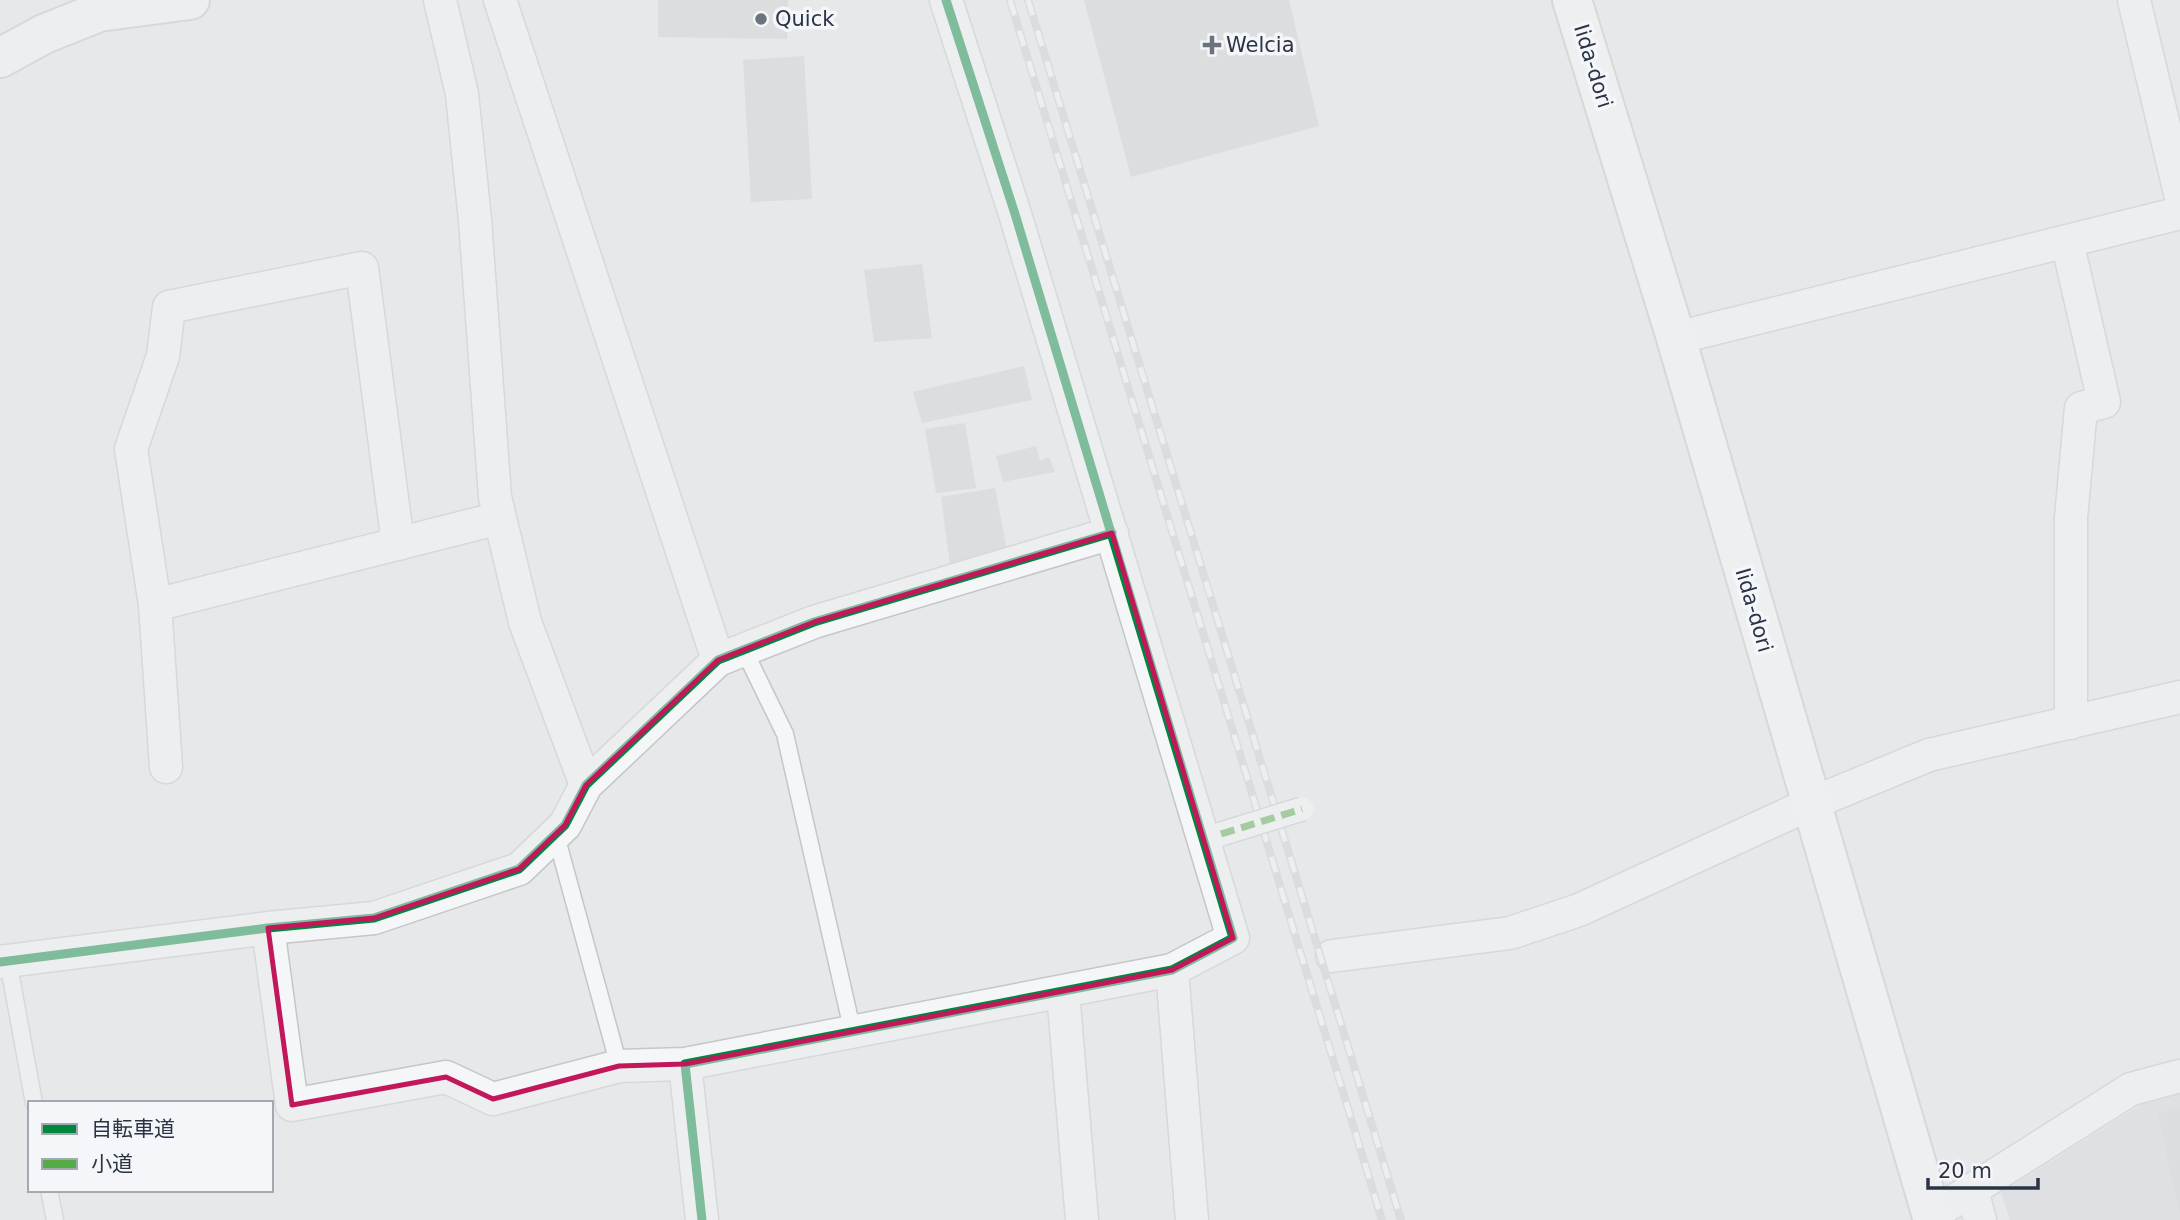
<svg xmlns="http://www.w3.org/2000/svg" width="2180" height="1220" viewBox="0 0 2180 1220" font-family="'DejaVu Sans','Noto Sans JP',sans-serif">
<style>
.built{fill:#d4d7dd}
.building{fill:#ced0d3}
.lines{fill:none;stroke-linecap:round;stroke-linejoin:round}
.service-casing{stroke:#c4c6c8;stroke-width:19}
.minor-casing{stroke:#c4c6c8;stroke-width:35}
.tertiary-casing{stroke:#c4c6c8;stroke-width:42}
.secondary-casing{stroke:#c4c6c8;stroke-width:42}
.service{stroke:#f5f6f7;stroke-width:16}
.minor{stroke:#f5f6f7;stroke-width:32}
.tertiary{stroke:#f5f6f7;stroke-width:38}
.secondary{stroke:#f8f8f8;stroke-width:38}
.rail-casing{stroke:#cecfd2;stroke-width:8}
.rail{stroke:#f4f6f9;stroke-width:5;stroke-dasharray:16;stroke-linecap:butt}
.pedestrian-bridge-casing{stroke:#c4c6c8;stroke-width:26;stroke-linecap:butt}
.pedestrian-bridge{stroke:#f5f6f7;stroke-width:23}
.quiet{stroke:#54ac47;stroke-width:7;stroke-dasharray:14 7;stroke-linecap:butt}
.cycleway-casing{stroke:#f4f6f9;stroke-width:13}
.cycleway{stroke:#00873e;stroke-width:9}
.marked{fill:none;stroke:#c2185b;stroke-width:5;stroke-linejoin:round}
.poi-dot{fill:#6c737f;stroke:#f4f6f9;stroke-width:2.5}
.labels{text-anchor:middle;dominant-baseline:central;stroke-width:7;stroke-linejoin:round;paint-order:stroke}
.poi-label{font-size:21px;fill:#2b3445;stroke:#f4f6f9;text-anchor:start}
.street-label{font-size:21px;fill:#2b3445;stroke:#f4f6f9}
</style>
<rect width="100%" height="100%" fill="#e6e8ea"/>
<!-- built -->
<path class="built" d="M 2180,1089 L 2180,1220 L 2010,1220 L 2001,1193 L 2142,1104 Z"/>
<!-- building -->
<path class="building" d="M 658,0 L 788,0 L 787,39 L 658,37 Z
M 1084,0 L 1289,0 L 1319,126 L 1131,177 Z
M 804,56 L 812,199 L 751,202 L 743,60 Z
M 922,264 L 932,338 L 874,342 L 864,270 Z
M 1024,366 L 1032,400 L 922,423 L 913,392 Z
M 965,423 L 976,488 L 936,493 L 925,429 Z
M 1036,446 L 1040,461 L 1049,457 L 1055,472 L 1003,482 L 996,456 Z
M 995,488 L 1008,556 L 950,565 L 941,497 Z
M 2180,1109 L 2180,1212 L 2179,1212 L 2158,1114 Z"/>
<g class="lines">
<defs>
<path id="service" d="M 744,650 L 785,734 L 853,1033
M 555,832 L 619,1066
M 8,961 L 34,1103
M 49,1190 L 55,1220"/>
<path id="minor" d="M 440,0 L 462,94 L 475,220 L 495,497 L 525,622 L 586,785
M 500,0 L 718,660
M 2134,0 L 2180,193
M 2067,241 L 2104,402 L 2081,408 L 2071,518 L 2071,723
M 1676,338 L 2180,213
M 155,605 L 131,449 L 163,356 L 169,307 L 362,268 L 398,544
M 166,767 L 155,605 L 500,518
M 268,928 L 292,1105 L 446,1077 L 493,1099 L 619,1066 L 685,1064
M 1332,956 L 1510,933 L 1579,910 L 1810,804 L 1929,755 L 2180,697
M 0,962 L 268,928 L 374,918 L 519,869 L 565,825 L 586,785 L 718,660 L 814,622 L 1112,533
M 1172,970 L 1192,1220
M 1063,992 L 1082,1220
M 1972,1190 L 1980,1220
M 1932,1215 L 2131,1089 L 2180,1076
M 702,1220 L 685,1064 L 1172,970 L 1233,938 L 1015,214 L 946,0"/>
<path id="tertiary" d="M 0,58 L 44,34 L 99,12 L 190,0"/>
<path id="secondary" d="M 1572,0 L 1676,338 L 1933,1220"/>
</defs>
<!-- service casing -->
<use href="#service" class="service-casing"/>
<!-- minor casing -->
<use href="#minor" class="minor-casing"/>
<!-- tertiary casing -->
<use href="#tertiary" class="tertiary-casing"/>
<!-- secondary casing -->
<use href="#secondary" class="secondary-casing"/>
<!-- service -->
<use href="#service" class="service"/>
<!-- minor -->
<use href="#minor" class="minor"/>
<!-- tertiary -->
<use href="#tertiary" class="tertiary"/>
<!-- secondary -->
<use href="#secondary" class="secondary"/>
<defs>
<path id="rail" d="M 1010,0 L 1382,1220
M 1028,0 L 1401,1220"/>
</defs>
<!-- rail casing -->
<use href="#rail" class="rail-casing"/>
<!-- rail -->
<use href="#rail" class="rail"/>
<defs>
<path id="pedestrian-bridge" d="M 1221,834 L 1302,809"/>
</defs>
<!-- pedestrian-bridge casing -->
<use href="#pedestrian-bridge" class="pedestrian-bridge-casing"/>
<!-- pedestrian-bridge -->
<use href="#pedestrian-bridge" class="pedestrian-bridge"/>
<!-- quiet -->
<path class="quiet" d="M 1221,834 L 1302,809"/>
<defs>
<path id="cycleway" d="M 0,962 L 268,928 L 374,918 L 519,869 L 565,825 L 586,785 L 718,660 L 814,622 L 1112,533
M 702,1220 L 685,1064 L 1172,970 L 1233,938 L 1015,214 L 946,0"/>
</defs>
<!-- cycleway casing -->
<use href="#cycleway" class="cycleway-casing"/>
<!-- cycleway -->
<use href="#cycleway" class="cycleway"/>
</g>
<!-- marked area -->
<path d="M0 0H2180V1220H0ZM 1112,533 L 1233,938 L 1172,970 L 685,1064 L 619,1066 L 493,1099 L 446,1077 L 292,1105 L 268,928 L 374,918 L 519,869 L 565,825 L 586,785 L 718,660 L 814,622 Z" fill="#e6e8ea" fill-opacity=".55" fill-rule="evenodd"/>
<path class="marked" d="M 1112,533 L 1233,938 L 1172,970 L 685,1064 L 619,1066 L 493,1099 L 446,1077 L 292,1105 L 268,928 L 374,918 L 519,869 L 565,825 L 586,785 L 718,660 L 814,622 Z"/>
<!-- markers -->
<g class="poi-dot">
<circle cx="761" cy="19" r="7"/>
<path d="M1208.5 34.5h7v7h7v7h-7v7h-7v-7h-7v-7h7z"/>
</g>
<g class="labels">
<!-- poi labels -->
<g class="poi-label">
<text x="775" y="19">Quick</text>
<text x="1226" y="45">Welcia</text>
</g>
<!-- street labels -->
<g class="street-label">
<text transform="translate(1593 66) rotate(73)">Iida-dori</text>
<text transform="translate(1754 610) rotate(74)">Iida-dori</text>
</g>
</g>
<!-- legend -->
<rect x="28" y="1101" width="245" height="91" fill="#f4f6f9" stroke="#a4a8b1" stroke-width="2"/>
<rect x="42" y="1124" width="35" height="10" fill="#00873e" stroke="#a4a8b1" stroke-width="2"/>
<text x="91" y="1136" font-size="21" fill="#2b3445">自転車道</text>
<rect x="42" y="1159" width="35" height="10" fill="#54ac47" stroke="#a4a8b1" stroke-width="2"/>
<text x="91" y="1171" font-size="21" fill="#2b3445">小道</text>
<!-- scale -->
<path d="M1928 1178v10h110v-10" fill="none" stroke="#2b3445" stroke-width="3.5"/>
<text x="1938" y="1178" font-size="21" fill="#2b3445" stroke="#f4f6f9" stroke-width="5" paint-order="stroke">20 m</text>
</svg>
